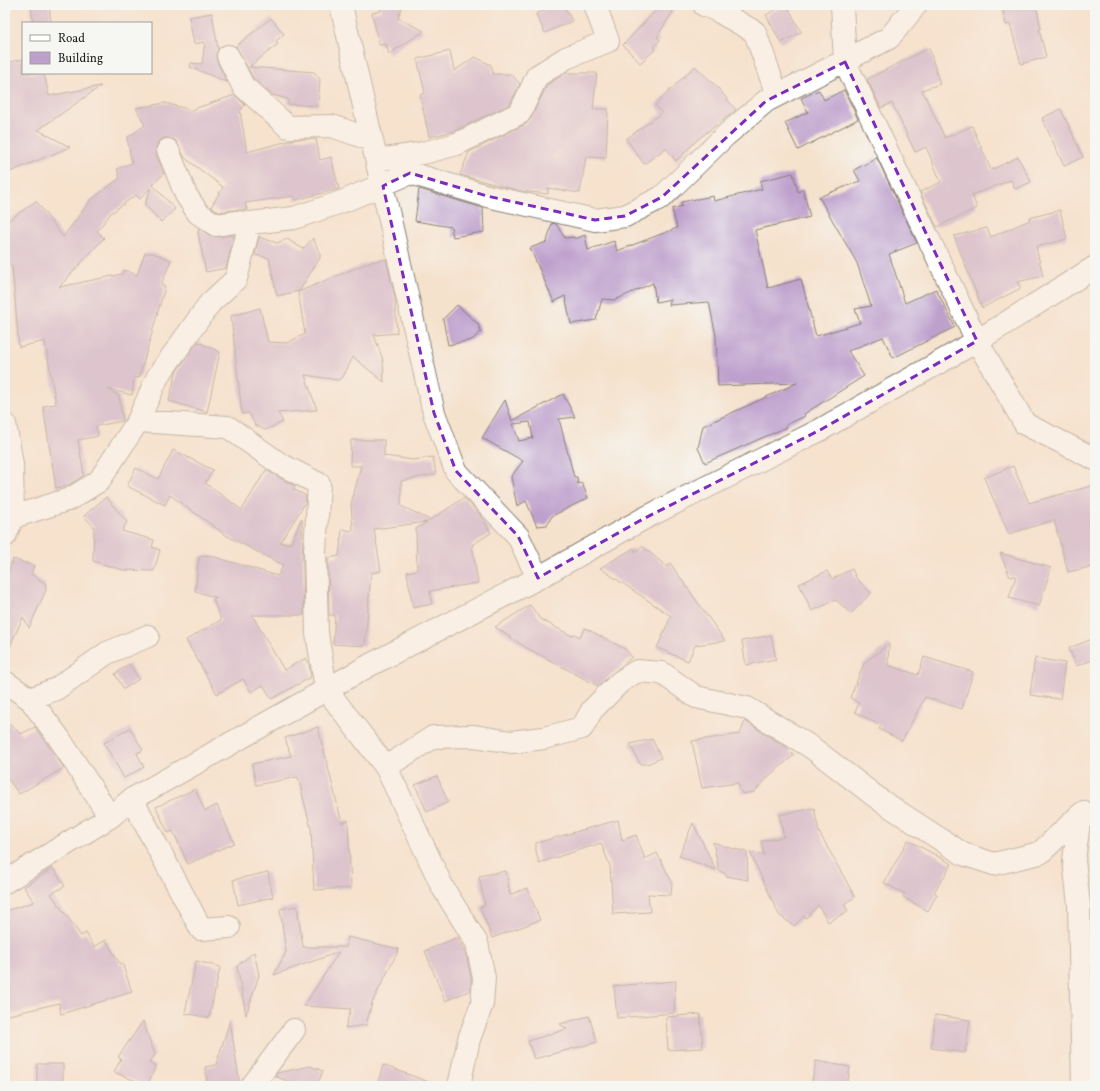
<svg xmlns="http://www.w3.org/2000/svg" width="1100" height="1091" viewBox="0 0 1100 1091" font-family="Vollkorn,serif">
<style>
.building{fill:#bea0cd;fill-rule:evenodd}
.lines{fill:none;stroke-linecap:round;stroke-linejoin:round}
.minor-casing{stroke:#887f74;stroke-width:24}
.tertiary-casing{stroke:#887f74;stroke-width:24}
.minor{stroke:#fff;stroke-width:22}
.tertiary{stroke:#fff;stroke-width:22}
.marked{fill:none;stroke:#7b2cbf;stroke-width:3;stroke-dasharray:8 5;stroke-linejoin:round}
</style>
<rect width="100%" height="100%" fill="#f6f6f2"/>
<filter id="ink" filterUnits="userSpaceOnUse"><feTurbulence type="fractalNoise" baseFrequency=".025" numOctaves="2"/><feDisplacementMap in="SourceGraphic" scale="8" xChannelSelector="R" yChannelSelector="G"/><feConvolveMatrix kernelMatrix="1 2 1 2 8 2 1 2 1" color-interpolation-filters="sRGB"/></filter>
<filter id="wash" filterUnits="userSpaceOnUse"><feTurbulence type="fractalNoise" baseFrequency=".012" numOctaves="4" result="noise"/><feDisplacementMap in="SourceGraphic" scale="16" xChannelSelector="R" yChannelSelector="G"/><feGaussianBlur stdDeviation="0.9" result="paint"/><feColorMatrix in="noise" values="0 0 0 0 0 0 0 0 0 0 0 0 0 0 0 0 0 1.4 0 .05"/><feComposite in="paint" operator="in"/></filter>
<g filter="url(#wash)">
<rect width="100%" height="100%" fill="#f5e2cd"/>
<g id="blocks">
<!-- building -->
<path class="building" d="M 31,5 L 49,5 L 51,23 L 33,23 Z
M 380,5 L 403,5 L 398,18 L 424,31 L 389,54 L 386,44 L 379,45 L 372,13 L 381,11 Z
M 555,5 L 564,5 L 572,21 L 545,33 L 536,14 Z
M 661,5 L 677,5 L 657,37 L 660,40 L 654,47 L 656,49 L 640,63 L 623,45 Z
M 784,5 L 787,5 L 801,32 L 781,43 L 766,15 Z
M 1002,5 L 1036,5 L 1041,29 L 1039,29 L 1046,57 L 1021,64 L 1010,24 L 1006,25 Z
M 212,13 L 218,49 L 216,55 L 217,61 L 227,82 L 190,67 L 191,63 L 202,64 L 205,42 L 194,44 L 189,17 Z
M 271,18 L 284,34 L 276,41 L 278,44 L 249,67 L 314,72 L 320,79 L 318,106 L 288,104 L 288,99 L 272,95 L 253,78 L 236,46 Z
M 929,48 L 940,84 L 922,90 L 945,138 L 972,126 L 991,170 L 1018,157 L 1031,182 L 1015,189 L 1011,180 L 972,195 L 977,208 L 937,227 L 920,192 L 941,182 L 926,147 L 915,152 L 892,103 L 881,108 L 867,79 Z
M 450,51 L 454,71 L 475,57 L 491,65 L 493,74 L 511,74 L 520,84 L 510,104 L 454,131 L 429,137 L 420,95 L 425,93 L 417,59 Z
M 23,59 L 23,73 L 44,73 L 49,96 L 101,86 L 38,130 L 70,147 L 5,174 L 5,63 Z
M 695,66 L 718,88 L 736,110 L 698,139 L 676,161 L 666,148 L 644,164 L 626,139 L 662,113 L 655,105 Z
M 565,73 L 597,73 L 593,109 L 608,109 L 606,158 L 586,157 L 580,193 L 548,188 L 548,194 L 520,191 L 460,175 L 469,152 L 526,124 L 531,118 L 547,85 Z
M 819,90 L 824,100 L 844,90 L 858,119 L 798,150 L 785,123 L 808,112 L 801,98 Z
M 235,95 L 245,105 L 240,111 L 247,152 L 296,139 L 316,139 L 320,160 L 331,157 L 339,189 L 295,200 L 294,196 L 245,203 L 247,210 L 233,210 L 219,212 L 211,207 L 223,187 L 185,158 L 175,140 L 169,138 L 164,138 L 158,142 L 156,148 L 156,154 L 164,173 L 153,185 L 175,209 L 161,222 L 145,205 L 151,187 L 140,199 L 136,195 L 111,213 L 97,231 L 104,238 L 59,287 L 122,274 L 124,270 L 137,275 L 145,253 L 153,253 L 171,260 L 161,285 L 165,287 L 139,378 L 134,377 L 132,395 L 108,389 L 119,396 L 123,421 L 96,426 L 98,436 L 78,440 L 84,475 L 67,486 L 56,488 L 43,406 L 56,404 L 45,341 L 19,347 L 12,266 L 5,267 L 5,223 L 36,201 L 63,237 L 91,200 L 120,178 L 117,169 L 132,163 L 127,138 L 145,125 L 136,108 L 165,103 L 191,110 Z
M 1061,109 L 1083,157 L 1064,166 L 1042,118 Z
M 877,158 L 917,243 L 889,254 L 905,303 L 936,289 L 955,327 L 893,358 L 883,337 L 848,351 L 864,376 L 804,414 L 805,416 L 786,425 L 787,427 L 705,463 L 698,448 L 703,426 L 797,383 L 718,386 L 716,336 L 709,302 L 669,305 L 671,299 L 656,302 L 653,283 L 615,300 L 602,299 L 596,320 L 571,324 L 565,296 L 554,302 L 530,248 L 547,242 L 552,223 L 556,224 L 565,238 L 574,237 L 575,239 L 585,235 L 588,250 L 614,241 L 617,251 L 677,228 L 672,209 L 682,206 L 681,202 L 713,196 L 714,201 L 762,189 L 760,181 L 793,173 L 798,192 L 803,189 L 810,217 L 755,230 L 768,288 L 801,279 L 816,336 L 860,323 L 855,309 L 871,306 L 857,263 L 819,197 L 860,181 L 854,170 Z
M 419,189 L 483,208 L 484,232 L 453,237 L 451,227 L 415,221 Z
M 1060,210 L 1067,239 L 1036,247 L 1043,276 L 1017,282 L 1021,288 L 982,308 L 954,236 L 987,228 L 991,237 L 1030,220 L 1029,218 Z
M 199,228 L 209,235 L 217,237 L 234,235 L 226,268 L 206,272 L 198,233 Z
M 259,237 L 277,243 L 287,239 L 303,249 L 313,238 L 320,254 L 320,258 L 299,291 L 277,296 L 269,258 L 255,255 Z
M 386,259 L 395,298 L 397,333 L 374,335 L 383,360 L 384,382 L 353,357 L 343,377 L 338,380 L 305,375 L 317,410 L 278,413 L 283,422 L 265,430 L 255,425 L 249,413 L 242,414 L 231,316 L 260,308 L 268,342 L 287,343 L 305,334 L 298,292 L 370,262 Z
M 457,305 L 478,324 L 481,332 L 472,340 L 448,345 L 443,319 Z
M 198,342 L 220,352 L 207,412 L 169,401 L 176,372 Z
M 563,394 L 575,417 L 559,419 L 574,477 L 577,477 L 578,484 L 582,483 L 588,498 L 552,516 L 547,525 L 537,526 L 526,501 L 517,506 L 511,477 L 523,461 L 482,438 L 505,400 L 512,421 ZM 530,422 L 533,438 L 519,441 L 513,424 Z
M 351,440 L 384,440 L 384,456 L 413,460 L 433,457 L 436,474 L 401,481 L 401,506 L 430,520 L 464,498 L 479,513 L 491,533 L 472,545 L 478,583 L 430,591 L 432,604 L 413,608 L 407,572 L 417,570 L 416,529 L 427,522 L 374,529 L 381,571 L 371,573 L 365,646 L 333,644 L 335,615 L 329,615 L 328,558 L 339,556 L 342,529 L 353,531 L 351,504 L 361,466 L 350,466 Z
M 173,450 L 213,470 L 205,483 L 242,510 L 266,470 L 295,486 L 293,489 L 306,496 L 305,503 L 280,543 L 291,543 L 301,519 L 302,519 L 304,615 L 252,615 L 284,670 L 306,658 L 309,664 L 311,677 L 272,699 L 263,685 L 251,692 L 243,679 L 217,694 L 186,640 L 221,620 L 213,599 L 217,598 L 195,591 L 199,557 L 208,555 L 278,576 L 283,565 L 227,536 L 170,495 L 165,505 L 127,486 L 136,468 L 158,479 Z
M 1013,466 L 1029,503 L 1095,485 L 1095,520 L 1088,522 L 1095,553 L 1095,566 L 1068,572 L 1054,520 L 1009,534 L 984,478 Z
M 106,497 L 127,522 L 122,531 L 154,540 L 152,547 L 160,550 L 154,571 L 123,570 L 93,561 L 94,527 L 84,516 Z
M 642,546 L 667,567 L 670,563 L 725,641 L 695,645 L 688,661 L 657,648 L 671,616 L 600,568 L 634,548 L 635,552 Z
M 1000,553 L 1051,568 L 1039,606 L 1009,598 L 1016,576 L 1010,577 Z
M 13,559 L 34,566 L 31,574 L 45,583 L 46,590 L 29,628 L 23,617 L 5,657 L 5,581 Z
M 852,569 L 856,578 L 871,593 L 851,614 L 836,600 L 812,611 L 799,584 L 827,571 L 832,579 Z
M 530,605 L 540,619 L 572,636 L 573,634 L 580,637 L 585,628 L 625,649 L 632,657 L 598,686 L 525,647 L 495,627 Z
M 771,635 L 776,659 L 746,665 L 742,641 Z
M 1095,638 L 1095,659 L 1076,666 L 1069,648 Z
M 889,644 L 888,665 L 918,675 L 924,657 L 973,672 L 962,709 L 925,697 L 902,741 L 879,729 L 881,726 L 855,712 L 859,703 L 850,698 L 864,663 Z
M 1035,658 L 1065,663 L 1060,699 L 1030,695 Z
M 129,664 L 139,679 L 124,689 L 115,674 Z
M 5,720 L 21,734 L 35,727 L 64,768 L 19,794 L 5,775 Z
M 745,721 L 786,747 L 794,755 L 770,775 L 754,792 L 742,794 L 738,783 L 702,788 L 692,741 L 740,734 Z
M 318,727 L 342,823 L 348,820 L 351,888 L 314,890 L 311,829 L 298,777 L 256,785 L 252,764 L 291,756 L 285,738 Z
M 130,728 L 143,750 L 137,753 L 144,767 L 124,778 L 104,743 Z
M 652,739 L 661,758 L 647,764 L 640,764 L 630,744 Z
M 437,776 L 448,802 L 427,812 L 415,785 Z
M 195,789 L 205,811 L 217,805 L 234,843 L 188,864 L 173,831 L 168,833 L 156,807 Z
M 814,808 L 819,832 L 855,897 L 844,904 L 848,911 L 828,922 L 818,905 L 806,918 L 804,916 L 794,926 L 779,915 L 750,852 L 764,855 L 761,841 L 784,837 L 779,815 Z
M 618,820 L 622,840 L 636,835 L 645,859 L 657,853 L 672,882 L 671,895 L 648,894 L 650,912 L 613,914 L 610,866 L 601,843 L 539,863 L 536,851 L 536,843 Z
M 693,823 L 716,870 L 679,856 Z
M 908,840 L 952,864 L 934,892 L 937,894 L 928,911 L 903,897 L 905,894 L 884,883 Z
M 713,842 L 730,848 L 747,852 L 748,880 L 726,876 L 726,874 L 719,871 Z
M 53,868 L 65,886 L 51,894 L 81,936 L 86,933 L 94,947 L 106,940 L 120,964 L 122,963 L 132,992 L 61,1014 L 59,1003 L 5,1016 L 5,911 L 34,902 L 24,887 Z
M 506,871 L 510,895 L 527,888 L 540,920 L 492,938 L 480,907 L 485,905 L 479,876 Z
M 268,872 L 273,897 L 238,905 L 233,880 Z
M 297,906 L 303,947 L 346,947 L 348,937 L 399,949 L 372,1003 L 366,1025 L 345,1028 L 351,1009 L 304,1006 L 339,952 L 274,975 L 286,952 L 280,909 Z
M 458,937 L 467,958 L 471,979 L 471,990 L 445,1001 L 425,951 Z
M 254,952 L 259,975 L 246,1015 L 237,966 Z
M 196,961 L 220,967 L 209,1018 L 185,1013 Z
M 676,981 L 674,1013 L 617,1018 L 614,986 Z
M 700,1014 L 703,1048 L 668,1050 L 666,1017 Z
M 935,1015 L 970,1020 L 965,1053 L 931,1048 Z
M 589,1016 L 597,1042 L 534,1059 L 528,1041 L 567,1029 L 560,1024 Z
M 230,1020 L 240,1086 L 208,1086 L 205,1067 L 216,1065 Z
M 143,1021 L 155,1055 L 149,1063 L 156,1066 L 147,1086 L 114,1072 L 121,1059 L 118,1057 Z
M 816,1061 L 850,1067 L 847,1086 L 811,1086 Z
M 37,1064 L 63,1064 L 63,1086 L 37,1086 Z
M 383,1065 L 434,1084 L 433,1086 L 377,1086 Z
M 310,1066 L 323,1071 L 317,1086 L 299,1086 L 275,1076 L 277,1073 Z"/>
</g>
</g>
<g filter="url(#ink)">
<use href="#blocks" fill-opacity="0" stroke="#887f74" stroke-width="1"/>
<g class="lines">
<defs>
<path id="minor" d="M 341,5 L 434,413 L 456,471 L 518,536 L 538,578
M 704,5 L 716,10 L 755,32 L 777,95
M 842,5 L 845,62 L 977,341 L 1025,424 L 1095,459
M 228,56 L 243,86 L 288,127 L 332,126 L 372,140
M 168,150 L 186,195 L 198,213 L 216,225 L 235,222 L 250,223
M 377,160 L 423,153 L 457,144 L 520,113 L 537,76 L 566,58 L 608,41 L 595,5
M 138,421 L 228,427 L 280,464 L 319,484 L 315,551 L 317,633 L 326,689 L 386,767 L 443,888 L 477,943 L 484,978 L 482,1004 L 469,1039 L 459,1086
M 5,424 L 12,464 L 13,517 L 5,536
M 13,517 L 70,499 L 99,481 L 138,421 L 158,376 L 210,303 L 236,279 L 250,223 L 294,218 L 344,201 L 410,173 L 487,196 L 595,220 L 625,216 L 662,197 L 726,135 L 766,101 L 889,38 L 916,5
M 5,682 L 30,699 L 59,738 L 110,817
M 30,699 L 56,689 L 107,653 L 148,636
M 386,767 L 433,737 L 474,736 L 511,742 L 544,738 L 582,728 L 592,710 L 620,682 L 637,671 L 662,673 L 696,697 L 747,708 L 811,747 L 880,800 L 963,854 L 994,864 L 1040,853 L 1080,815 L 1095,815
M 132,799 L 201,929 L 229,927
M 252,1086 L 294,1030
M 1083,1086 L 1079,905 L 1074,860 L 1080,815 L 1084,812"/>
<path id="tertiary" d="M 5,882 L 110,817 L 132,799 L 370,665 L 538,578 L 643,519 L 820,430 L 977,341 L 1095,267"/>
</defs>
<!-- minor casing -->
<use href="#minor" class="minor-casing"/>
<!-- tertiary casing -->
<use href="#tertiary" class="tertiary-casing"/>
<!-- minor -->
<use href="#minor" class="minor"/>
<!-- tertiary -->
<use href="#tertiary" class="tertiary"/>
</g>
</g>
<!-- marked area -->
<path d="M0 0H1100V1091H0ZM 845,62 L 977,341 L 820,430 L 643,519 L 538,578 L 518,536 L 456,471 L 434,413 L 383,186 L 410,173 L 487,196 L 595,220 L 625,216 L 662,197 L 766,101 Z" fill="#f5e2cd" fill-opacity=".55" fill-rule="evenodd"/>
<path class="marked" d="M 845,62 L 977,341 L 820,430 L 643,519 L 538,578 L 518,536 L 456,471 L 434,413 L 383,186 L 410,173 L 487,196 L 595,220 L 625,216 L 662,197 L 766,101 Z"/>
<!-- margin -->
<rect width="1100" height="1091" fill="none" stroke="#f6f6f2" stroke-width="20"/>
<!-- legend -->
<rect x="22" y="22" width="130" height="52" fill="#f6f6f2" stroke="#9f9f9c"/>
<rect x="30" y="35" width="20" height="6" fill="#ffffff" stroke="#9f9f9c"/>
<text x="58" y="42" font-size="12" fill="#1c1c1c">Road</text>
<rect x="30" y="52" width="20" height="12" fill="#bea0cd" stroke="#9f9f9c"/>
<text x="58" y="62" font-size="12" fill="#1c1c1c">Building</text>
</svg>
